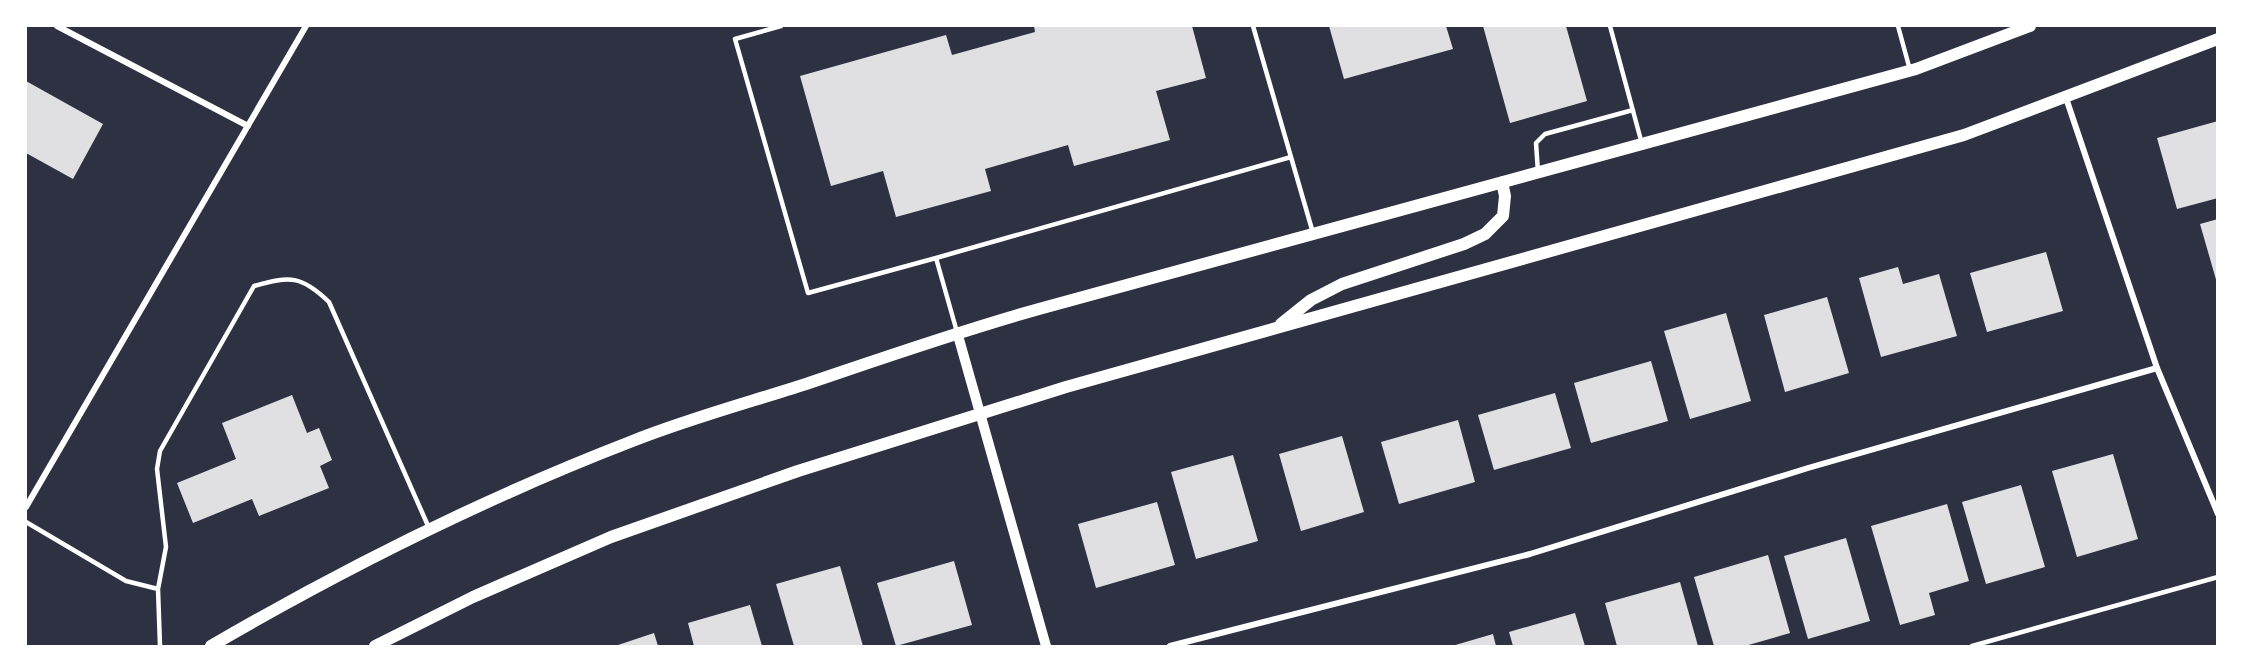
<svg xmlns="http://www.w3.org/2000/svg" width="2243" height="672" viewBox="0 0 2243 672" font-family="Overpass,sans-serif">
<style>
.building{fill:#e0e0e3}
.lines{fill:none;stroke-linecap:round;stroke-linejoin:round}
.service{stroke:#fff;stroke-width:4.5}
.minor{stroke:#fff;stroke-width:6}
.tertiary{stroke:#fff;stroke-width:10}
.secondary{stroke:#fff;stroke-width:12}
</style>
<rect width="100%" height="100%" fill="#2d3142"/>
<!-- building -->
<path class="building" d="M 1034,26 L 1192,26 L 1206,78 L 1156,91 L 1170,140 L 1074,166 L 1068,145 L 985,169 L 991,191 L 896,217 L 883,171 L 831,186 L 800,76 L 946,35 L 952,55 L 1035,32 Z
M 1329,26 L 1446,26 L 1453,49 L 1344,79 Z
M 1483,26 L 1566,26 L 1587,101 L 1510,123 Z
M 26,81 L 103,124 L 73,179 L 26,153 Z
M 2218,121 L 2218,198 L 2177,209 L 2157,138 Z
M 2218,219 L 2218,283 L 2217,283 L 2200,224 Z
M 2046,252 L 2063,311 L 1987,332 L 1970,273 Z
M 1898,267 L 1903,284 L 1939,274 L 1957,336 L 1881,357 L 1859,278 Z
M 1827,297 L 1849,373 L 1785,392 L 1764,315 Z
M 1726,313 L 1751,401 L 1690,419 L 1664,331 Z
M 1651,361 L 1668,421 L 1591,443 L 1574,383 Z
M 1555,393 L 1571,448 L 1494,470 L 1478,415 Z
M 292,395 L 307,433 L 319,428 L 332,460 L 320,466 L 329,488 L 259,516 L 252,499 L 193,523 L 177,483 L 236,459 L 222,423 Z
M 1458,420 L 1475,482 L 1399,504 L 1381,442 Z
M 1342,436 L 1364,512 L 1301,531 L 1279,454 Z
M 2113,454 L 2138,539 L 2077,557 L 2052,471 Z
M 1233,455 L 1258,541 L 1196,559 L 1171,472 Z
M 2021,485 L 2045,567 L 1986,584 L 1962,502 Z
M 1157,502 L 1175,565 L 1096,588 L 1078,524 Z
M 1947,504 L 1969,581 L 1929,593 L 1935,615 L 1900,625 L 1871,526 Z
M 1846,538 L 1870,621 L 1808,639 L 1784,556 Z
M 1768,555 L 1790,633 L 1745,646 L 1714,646 L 1694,577 Z
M 954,561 L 972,625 L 896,646 L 877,583 Z
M 840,566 L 863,646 L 794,646 L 776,584 Z
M 1680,582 L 1698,646 L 1617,646 L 1605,603 Z
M 750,605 L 762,646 L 694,646 L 688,623 Z
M 1575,613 L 1585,646 L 1513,646 L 1509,632 Z
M 654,633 L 658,646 L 615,646 Z
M 1493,634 L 1496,646 L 1452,646 Z"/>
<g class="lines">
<!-- service -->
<path class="service" d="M 781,26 L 735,39 L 808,293 L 936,258 L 957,332
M 1253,26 L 1313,233
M 1610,26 L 1642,144
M 1898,26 L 1910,70
M 1538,172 L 1536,143 L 1545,134 L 1633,110
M 936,258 L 1291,157
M 26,522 L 126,581 L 158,589
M 160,646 L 158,589 L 166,547 L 157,469 L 160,451 L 254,286 C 290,276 301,275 329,302 L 429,528
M 1972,646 L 2218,577"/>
<!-- minor -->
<path class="minor" d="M 57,26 L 248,126
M 2065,95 L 2157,368 L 2218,514
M 26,507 L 306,26
M 1170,646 L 1530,554 L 1808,468 L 2157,368"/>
<!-- tertiary -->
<path class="tertiary" d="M 957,332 L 1046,646"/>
<!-- secondary -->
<path class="secondary" d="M 1281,324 L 1311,300 L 1342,284 L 1464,244 L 1485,234 L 1503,216 L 1505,196 L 1502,182
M 211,646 C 345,568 485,498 630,442 C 687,419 747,403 806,384 C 883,358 960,331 1039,309 L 1916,69 L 2030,26
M 375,646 L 473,597 L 611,537 L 798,471 L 1066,387 L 1964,135 L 2218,39"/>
</g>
<!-- border -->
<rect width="2243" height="672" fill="none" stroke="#ffffff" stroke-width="54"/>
</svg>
